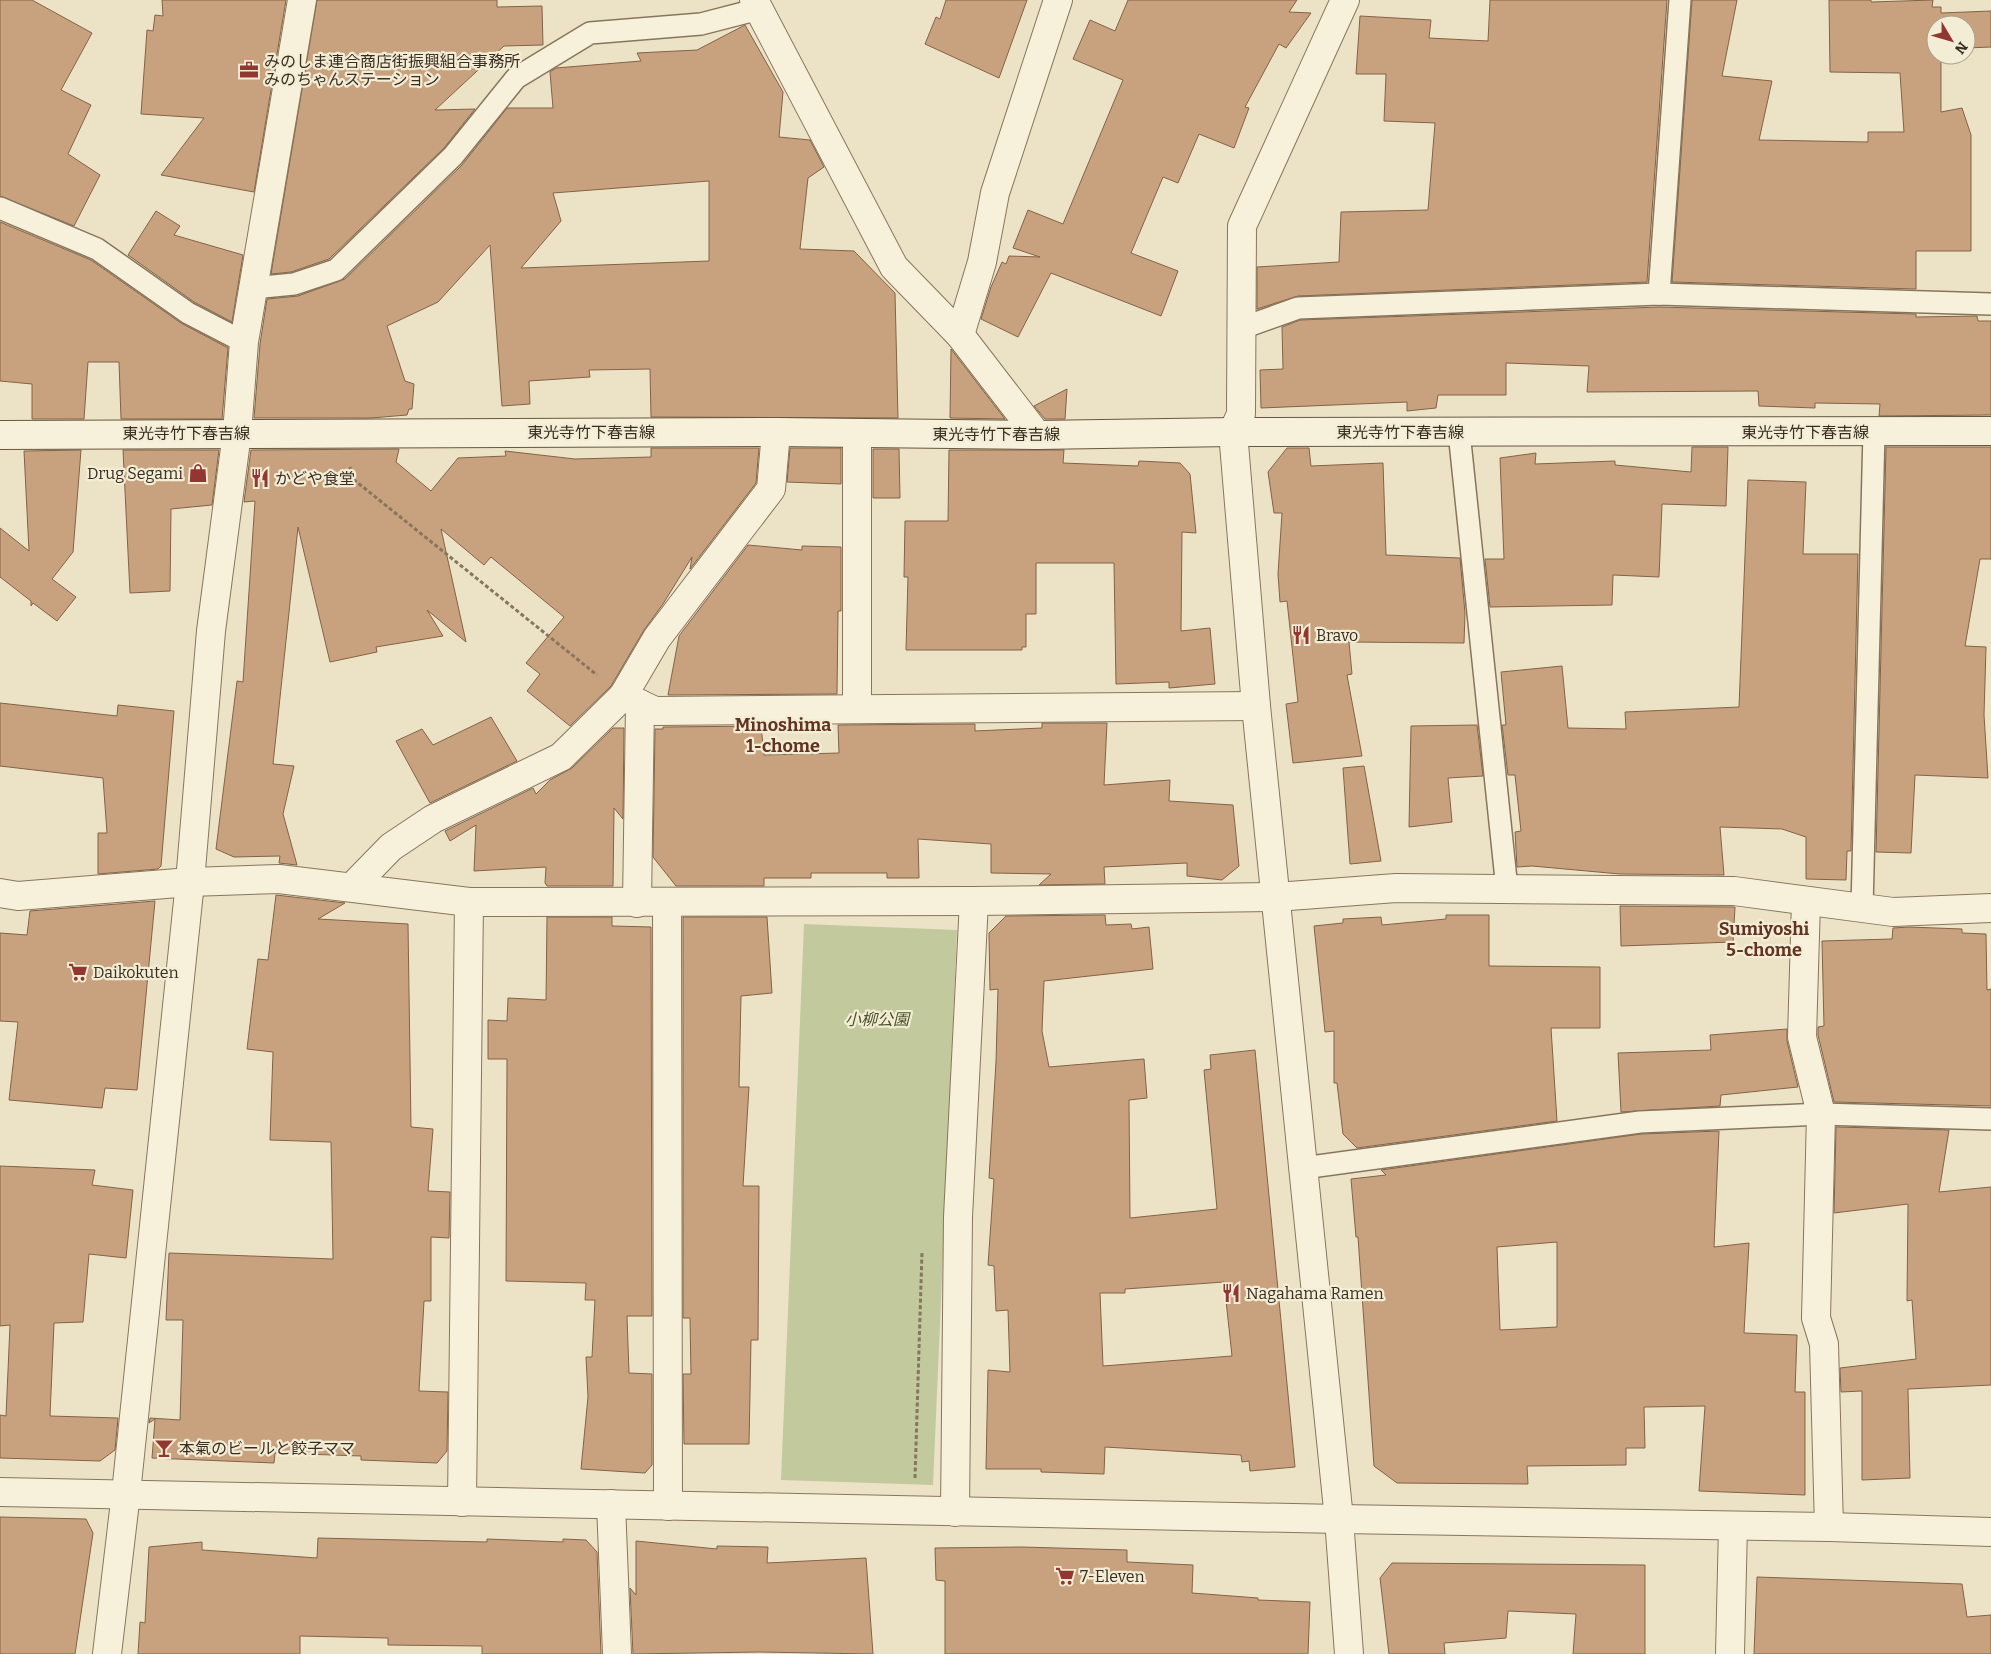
<svg xmlns="http://www.w3.org/2000/svg" width="1991" height="1654" font-family="Bitter,'Noto Sans JP',serif">
<style>
.green{fill:#c2c99c}
.building{fill:#c8a27f;stroke:#846245;fill-rule:evenodd}
.lines{fill:none;stroke-linecap:round;stroke-linejoin:round}
.service-casing{stroke:#87765d;stroke-width:24}
.minor-casing{stroke:#87765d;stroke-width:30}
.tertiary-casing{stroke:#87765d;stroke-width:30}
.secondary-casing{stroke:#685741;stroke-width:30}
.path{stroke:#87765d;stroke-width:3;stroke-dasharray:4 2.5;stroke-linecap:butt}
.service{stroke:#f7f0da;stroke-width:21}
.minor{stroke:#f7f0da;stroke-width:28}
.tertiary{stroke:#f7f0da;stroke-width:28}
.secondary{stroke:#f7f0da;stroke-width:28}
.labels{text-anchor:middle;stroke-width:4.5;stroke-linejoin:round;paint-order:stroke}
.poi-label{font-size:16px;fill:#382d20;stroke:#f4edd6;text-anchor:start}
.street-label{font-size:16px;fill:#382d20;stroke:#f4edd6}
.park-label{font-size:16px;font-style:italic;fill:#465328;stroke:#f4edd6}
.neighbourhood-label{font-size:18px;font-weight:bold;fill:#623322;stroke:#f4edd6}
</style>
<rect width="100%" height="100%" fill="#ece3c7"/>
<polygon class="green" points="804,924 957,930 933,1485 781,1480"/>
<g class="building">
<polygon points="0,0 32,0 92,33 61,90 91,105 68,154 100,175 74,226 0,196"/>
<polygon points="162,0 286,0 254,192 161,175 204,118 141,114 147,30 153,31 155,15 163,16"/>
<polygon points="317,0 497,0 497,7 542,6 543,45 504,46 435,110 475,109 444,148 329,259 291,272 271,274"/>
<polygon points="946,0 1027,0 999,78 925,44 936,17 940,19"/>
<polygon points="1128,0 1297,0 1289,12 1311,13 1286,48 1279,44 1245,107 1249,108 1234,148 1199,134 1178,183 1163,177 1131,253 1178,271 1161,316 1051,273 1018,337 981,319 991,287 1002,262 1006,264 1009,256 1040,257 1013,248 1028,210 1063,224 1123,80 1073,59 1090,20 1115,31"/>
<polygon points="1490,0 1667,0 1647,282 1298,296 1257,309 1257,267 1339,262 1341,212 1428,210 1435,123 1384,121 1386,74 1356,74 1360,16 1431,20 1429,38 1488,41"/>
<polygon points="1692,0 1737,0 1722,76 1772,81 1759,140 1868,142 1868,132 1904,132 1900,73 1830,72 1829,0 1871,0 1871,2 1933,0 1932,7 1941,7 1941,13 1991,11 1991,47 1966,48 1966,25 1936,25 1936,55 1941,55 1941,112 1962,108 1971,135 1971,251 1916,251 1916,289 1672,282"/>
<path d="M745 25 783 92 779 137 810 140 824 167 808 178 800 249 854 251 895 293 898 418 651 417 650 369 589 370 590 377 529 381 530 404 502 406 490 245 438 302 387 326 405 381 414 384 412 409H409L407 415 371 418H254L260 344 267 299 298 296 345 279 462 165 507 108H553L550 72 556 68 641 61 637 53 697 50ZM709 181V261L521 268 561 221 553 193Z"/>
<polygon points="156,211 180,226 174,235 243,255 232,322 194,302 128,255"/>
<polygon points="0,222 91,260 181,323 228,348 222,419 121,419 119,362 88,362 84,419 32,419 32,384 0,381"/>
<polygon points="1659,307 1916,314 1916,317 1977,316 1978,321 1991,321 1991,415 1879,416 1880,404 1815,403 1815,408 1759,406 1758,391 1587,392 1589,366 1506,363 1506,395 1438,395 1436,408 1407,411 1407,402 1261,408 1260,370 1283,369 1282,327 1300,320"/>
<polygon points="951,349 1005,419 950,418"/>
<polygon points="1067,389 1065,419 1045,419 1034,406"/>
<polygon points="1692,447 1728,447 1726,506 1662,504 1659,577 1613,575 1612,605 1490,607 1485,559 1504,559 1500,458 1536,453 1535,464 1615,461 1615,465 1691,472"/>
<polygon points="1886,447 1991,447 1991,559 1980,559 1965,646 1986,647 1984,715 1988,778 1915,775 1911,853 1876,852"/>
<polygon points="651,448 759,448 756,483 690,569 692,557 663,604 644,630 611,686 570,726 527,691 540,674 526,663 564,617 491,557 484,565 441,529 466,642 427,610 443,636 376,647 377,652 330,662 298,527 273,764 294,766 283,814 297,865 279,863 280,856 234,857 216,849 237,681 243,682 255,501 244,502 251,450 399,449 396,462 431,491 458,458 506,456 505,451 575,459 651,457"/>
<polygon points="790,448 841,448 841,484 787,482"/>
<polygon points="1287,448 1309,448 1311,466 1383,463 1386,555 1460,558 1465,613 1464,643 1349,642 1352,674 1347,675 1362,756 1293,763 1286,704 1298,702 1287,601 1280,602 1278,574 1282,513 1274,513 1268,472"/>
<polygon points="873,449 899,449 900,498 873,498"/>
<polygon points="81,450 73,552 52,579 76,597 57,621 33,603 31,606 31,601 0,577 0,528 29,551 24,451"/>
<polygon points="123,450 219,450 212,505 171,509 170,591 130,593"/>
<polygon points="949,450 1064,450 1063,463 1138,466 1139,461 1180,463 1190,474 1196,533 1182,532 1181,631 1210,628 1215,684 1169,688 1169,682 1116,684 1114,563 1036,563 1036,614 1026,614 1026,647 1022,647 1022,650 906,650 908,577 904,577 905,521 948,521"/>
<polygon points="1748,480 1806,482 1803,554 1858,554 1851,851 1847,851 1846,880 1806,879 1806,837 1782,829 1720,827 1724,875 1620,874 1532,866 1517,867 1515,832 1521,831 1515,775 1508,775 1502,725 1506,725 1501,672 1562,666 1568,728 1626,729 1625,712 1739,707"/>
<polygon points="748,545 802,550 802,546 841,547 841,611 838,611 837,694 668,695 679,636"/>
<polygon points="0,703 117,716 118,705 174,711 161,866 158,869 98,874 98,833 107,833 103,778 0,766"/>
<polygon points="491,717 517,761 430,803 396,741 422,729 433,745"/>
<polygon points="1042,723 1107,723 1104,785 1170,780 1169,801 1233,805 1239,866 1222,880 1187,876 1187,863 1104,867 1105,884 1039,885 1051,874 991,873 991,844 918,839 919,878 887,878 887,873 811,873 811,878 764,878 764,886 676,886 653,857 655,729 663,729 663,727 761,726 764,755 839,753 838,725 975,724 975,731 1042,728"/>
<polygon points="1477,725 1483,776 1448,778 1452,822 1409,827 1411,726"/>
<polygon points="613,728 624,728 623,819 614,808 613,886 547,886 545,883 546,867 474,871 476,825 450,841 445,831 533,788 536,794 550,780 572,768"/>
<polygon points="1364,766 1381,861 1350,864 1343,768"/>
<polygon points="276,895 345,903 318,919 408,924 411,1127 433,1129 428,1191 450,1192 449,1238 431,1237 431,1301 424,1301 419,1391 448,1392 447,1451 437,1463 361,1460 361,1456 275,1453 274,1463 152,1458 155,1419 149,1423 150,1418 180,1420 183,1320 166,1320 169,1253 333,1259 331,1142 270,1140 273,1052 247,1049 258,959 268,960"/>
<polygon points="155,901 137,1090 105,1088 102,1108 9,1100 18,1022 0,1021 0,933 27,935 30,911"/>
<polygon points="1620,906 1735,907 1733,942 1621,946"/>
<path d="M1105 915 1106 925 1131 924 1132 929 1149 927 1153 969 1044 981 1042 1031 1049 1067 1144 1059 1147 1098 1129 1100 1130 1218 1217 1209 1204 1070 1211 1069 1210 1055 1255 1050 1295 1467 1250 1471 1249 1461 1242 1462 1241 1455 1105 1447 1104 1474 1041 1472V1469H986L988 1370 1010 1372 1008 1310 996 1311 994 1266 988 1265 994 1179 989 1178 996 1062 998 989 990 990 989 933 1006 916ZM1224 1282 1232 1356 1103 1366 1100 1293H1125V1289Z"/>
<polygon points="1446,915 1489,915 1489,966 1600,967 1600,1028 1551,1028 1557,1121 1357,1148 1343,1134 1337,1083 1334,1083 1334,1031 1325,1032 1314,926 1343,923 1343,919 1381,917 1382,925 1446,919"/>
<polygon points="547,917 612,917 612,926 651,927 652,1316 627,1316 629,1373 652,1374 652,1465 645,1473 581,1469 588,1397 586,1357 592,1357 595,1300 585,1300 586,1283 506,1281 507,1059 488,1059 488,1020 507,1021 508,998 546,1000"/>
<polygon points="683,917 767,917 772,993 741,996 739,1087 749,1087 743,1186 759,1186 758,1340 751,1340 749,1444 684,1444 683,1374 691,1374 690,1318 683,1318"/>
<polygon points="1909,927 1962,929 1962,933 1986,934 1987,990 1991,989 1991,1106 1834,1102 1818,1035 1818,1027 1824,1026 1822,941 1892,939 1893,928"/>
<polygon points="1787,1029 1787,1041 1798,1087 1721,1095 1720,1106 1621,1112 1618,1053 1711,1050 1710,1035"/>
<polygon points="1836,1127 1949,1130 1939,1192 1991,1187 1991,1385 1908,1389 1910,1478 1862,1480 1862,1391 1841,1392 1840,1368 1916,1359 1912,1300 1907,1301 1908,1204 1834,1213"/>
<path d="M1719 1131 1714 1247 1749 1243 1744 1333 1797 1335 1795 1392H1805V1495L1699 1491 1705 1406 1644 1407 1645 1448H1626V1465L1527 1466 1528 1484 1397 1483 1374 1466 1358 1237H1356L1351 1179 1386 1175 1381 1170 1641 1134ZM1557 1242V1327L1500 1330 1497 1247Z"/>
<polygon points="0,1166 95,1170 92,1185 133,1190 126,1258 89,1254 83,1322 54,1323 50,1416 118,1418 115,1450 100,1461 0,1458 0,1415 6,1416 10,1325 0,1326"/>
<polygon points="0,1517 86,1519 93,1533 75,1654 0,1654"/>
<polygon points="318,1538 487,1542 487,1539 563,1542 563,1539 586,1540 597,1552 601,1654 482,1654 482,1646 388,1645 388,1638 300,1636 300,1654 138,1654 140,1622 145,1623 149,1547 202,1542 202,1550 317,1558"/>
<polygon points="636,1541 717,1549 717,1546 768,1547 767,1563 866,1558 873,1654 759,1652 633,1654 630,1588 636,1595"/>
<polygon points="1022,1547 1127,1550 1127,1562 1193,1565 1192,1593 1258,1598 1258,1600 1310,1602 1308,1654 945,1654 945,1581 936,1580 935,1548"/>
<polygon points="1392,1563 1645,1565 1645,1654 1573,1654 1576,1614 1508,1611 1506,1638 1444,1643 1445,1654 1389,1654 1380,1578"/>
<polygon points="1757,1577 1962,1584 1967,1617 1991,1615 1991,1654 1754,1654"/>
</g>
<g class="lines">
<g class="service-casing">
<g id="service">
<polyline points="0,208 97,249 188,313 244,342"/>
<polyline points="253,288 294,284 336,270 453,156 516,78 590,33 701,24 759,9"/>
<polyline points="1659,294 1680,0"/>
<polyline points="1242,328 1298,308 1659,294 1991,304"/>
<polyline points="1459,432 1507,889"/>
<polyline points="1862,908 1874,432"/>
<polyline points="1303,1168 1640,1122 1821,1114 1991,1119"/>
</g>
</g>
<g class="minor-casing">
<g id="minor">
<polyline points="754,0 894,267 960,335 1037,435"/>
<polyline points="960,335 982,262 995,193 1058,0"/>
<polyline points="1233,432 1241,414 1242,226 1345,0"/>
<polyline points="857,433 857,709"/>
<polyline points="623,696 655,711 1256,706"/>
<polyline points="352,887 391,847 433,819 561,757 623,696 657,638 771,489 776,432"/>
<polyline points="0,893 18,896 190,882 279,879 469,902 974,901 1276,897 1396,888 1734,891 1893,912 1991,908"/>
<polyline points="667,902 668,1506"/>
<polyline points="1806,902 1802,1037 1821,1114 1816,1318 1824,1344 1829,1527"/>
<polyline points="637,903 640,704"/>
<polyline points="462,1502 469,902"/>
<polyline points="611,1504 617,1654"/>
<polyline points="955,1512 958,1217 974,901"/>
<polyline points="107,1654 126,1493 190,882 211,631 237,433 244,342 302,0"/>
<polyline points="1730,1654 1733,1526"/>
</g>
</g>
<g class="tertiary-casing">
<g id="tertiary">
<polyline points="1233,432 1256,706 1339,1519 1349,1654"/>
<polyline points="0,1492 1339,1519 1829,1527 1991,1532"/>
</g>
</g>
<g class="secondary-casing">
<polyline id="secondary" points="0,435 776,432 1037,435 1233,432 1991,431"/>
</g>
<g class="path">
<polyline points="350,467 353,479 597,675"/>
<polyline points="915,1478 922,1252"/>
</g>
<use href="#service" class="service"/>
<use href="#minor" class="minor"/>
<use href="#tertiary" class="tertiary"/>
<use href="#secondary" class="secondary"/>
</g>
<defs>
<g id="office-bare" transform="scale(1.5)"><path d="M-6-3h4V-5.5h4V-3h4V5H-6ZM-1-4.5V-3h2v-1.5ZM-6 0V1H6V0Z" fill="#923631" stroke="#f4edd6" stroke-width="2.5" paint-order="stroke"/></g>
<g id="shop-bare" transform="scale(1.5)"><path d="M-5-2.5h2.3a2.7 3.5 0 0 1 5.4 0H5L5.5 6h-11ZM-1.5-2.5h3a1.5 2.3 0 0 0-3 0Z" fill="#923631" stroke="#f4edd6" stroke-width="2.5" paint-order="stroke"/></g>
<g id="restaurant-bare" transform="scale(1.5)"><path d="M-5-6h1v4h1v-4h1v4h1v-4h1v5L-1.5 .5V6h-2V.5L-5-1ZM5-6V6H3V1.5H1.5Q1.5-4 5-6Z" fill="#923631" stroke="#f4edd6" stroke-width="2.5" paint-order="stroke"/></g>
<g id="supermarket-bare" transform="scale(1.5)"><path d="M-6-5.5h2.5l.6 2H6L4.5 2H-2.5L-4.4-4H-6ZM-1.5 3.2a1.3 1.3 0 1 0 .1 0ZM3 3.2a1.3 1.3 0 1 0 .1 0Z" fill="#923631" stroke="#f4edd6" stroke-width="2.5" paint-order="stroke"/></g>
<g id="bar-bare" transform="scale(1.5)"><path d="M-6-5H6L.8 .8V4.5H3.5V6h-7V4.5H-.8V.8Z" fill="#923631" stroke="#f4edd6" stroke-width="2.5" paint-order="stroke"/></g>
</defs>
<g fill-rule="evenodd">
<use href="#office-bare" x="249" y="70"/>
<use href="#shop-bare" x="198" y="473"/>
<use href="#restaurant-bare" x="260" y="478"/>
<use href="#restaurant-bare" x="1301" y="635"/>
<use href="#supermarket-bare" x="78" y="972"/>
<use href="#restaurant-bare" x="1231" y="1293"/>
<use href="#bar-bare" x="164" y="1448"/>
<use href="#supermarket-bare" x="1065" y="1576"/>
</g>
<g class="labels">
<g class="poi-label">
<text x="264" y="67">みのしま連合商店街振興組合事務所<tspan x="264" dy="18">みのちゃんステーション</tspan></text>
<text x="183" y="479" text-anchor="end">Drug Segami</text>
<text x="275" y="484">かどや食堂</text>
<text x="1316" y="641">Bravo</text>
<text x="93" y="978">Daikokuten</text>
<text x="1246" y="1299">Nagahama Ramen</text>
<text x="179" y="1454">本氣のビールと餃子ママ</text>
<text x="1080" y="1582">7-Eleven</text>
</g>
<g class="street-label">
<text x="591" y="438">東光寺竹下春吉線</text>
<text x="1400" y="438">東光寺竹下春吉線</text>
<text x="1805" y="438">東光寺竹下春吉線</text>
<text x="186" y="439">東光寺竹下春吉線</text>
<text x="996" y="440">東光寺竹下春吉線</text>
</g>
<g class="park-label">
<text x="877" y="1025">小柳公園</text>
</g>
<g class="neighbourhood-label">
<text x="783" y="731">Minoshima<tspan x="783" dy="21">1-chome</tspan></text>
<text x="1764" y="935">Sumiyoshi<tspan x="1764" dy="21">5-chome</tspan></text>
</g>
</g>
<g transform="translate(1951 40) rotate(128)"><circle r="24" fill="#f4edd6" stroke="#a9a08d"/>
<path d="M0-4L9 19L0 12L-9 19Z" fill="#923631"/>
<text y="-8" font-size="14" font-weight="bold" text-anchor="middle" fill="#382d20">N</text>
</g>
</svg>
